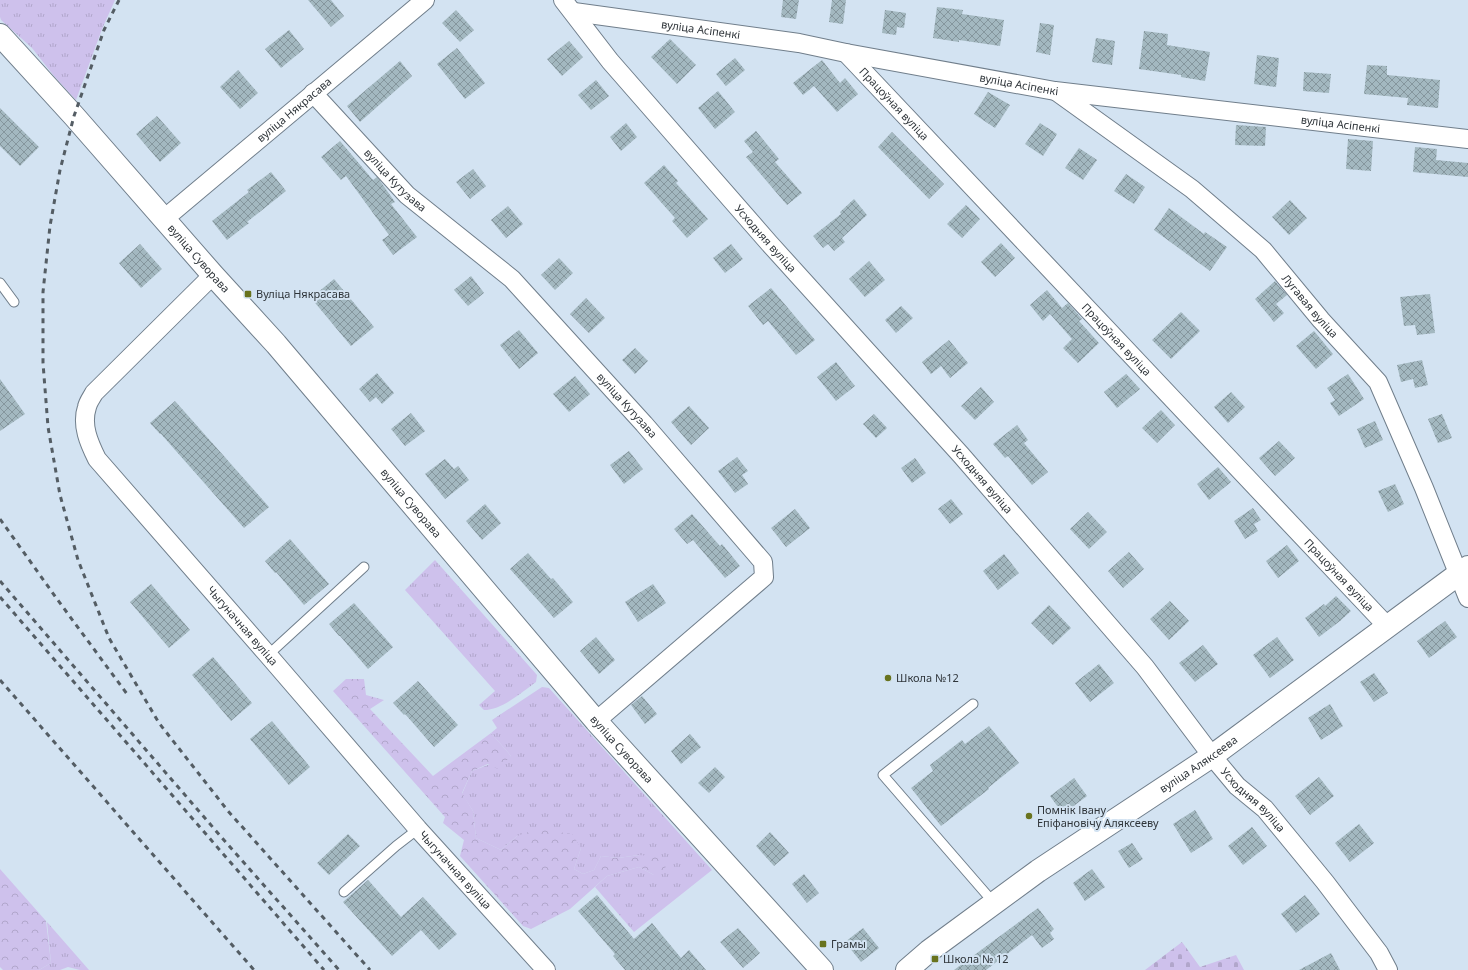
<svg xmlns="http://www.w3.org/2000/svg" width="1468" height="970" font-family="'Noto Sans',sans-serif">
<style>
.grass{fill:url(#grass-tufts)}
.forest{fill:url(#forest-crowns)}
.cemetery{fill:url(#cemetery-stones)}
.building{fill:url(#building-cross-hatch)}
.lines{fill:none;stroke-linecap:round;stroke-linejoin:round}
.service-casing{stroke:#707e8b;stroke-width:11}
.minor-casing{stroke:#707e8b;stroke-width:20}
.tertiary-casing{stroke:#707e8b;stroke-width:24}
.service{stroke:#fff;stroke-width:9}
.minor{stroke:#fff;stroke-width:18}
.tertiary{stroke:#fff;stroke-width:22}
.rail{stroke:#545d64;stroke-width:3;stroke-dasharray:5 5;stroke-linecap:butt}
.poi-dot{fill:#68731e;stroke:#d3e3f2;stroke-width:1.5}
.labels{text-anchor:middle;stroke-width:4;stroke-linejoin:round;paint-order:stroke}
.street-label{font-size:11px;fill:#2f353a;stroke:#d3e3f2}
.poi-label{font-size:11px;fill:#2f353a;stroke:#d3e3f2;text-anchor:start}
</style>
<defs>
<pattern id="grass-tufts" width="24" height="20" patternUnits="userSpaceOnUse"><rect width="24" height="20" fill="#cec1ec"/><path d="M3 7l-1-3M5 7V3M7 7l1-3M15 17l-1-3M17 17v-4M19 17l1-3" fill="none" stroke="#b1a6cb"/></pattern>
<pattern id="forest-crowns" width="20" height="18" patternUnits="userSpaceOnUse"><rect width="20" height="18" fill="#cec1ec"/><path d="M2 6a3 3 0 1 1 6 0M12 15a3 3 0 1 1 6 0" fill="none" stroke="#b1a6cb"/></pattern>
<pattern id="cemetery-stones" width="16" height="16" patternUnits="userSpaceOnUse"><rect width="16" height="16" fill="#cec1ec"/><path d="M2 7V4a2 2 0 0 1 4 0v3zM10 15v-3a2 2 0 0 1 4 0v3z" fill="#b1a6cb"/></pattern>
<pattern id="building-cross-hatch" width="8" height="8" patternUnits="userSpaceOnUse"><rect width="8" height="8" fill="#a3b8c0"/><path d="M0 0l8 8M0 8l8-8" fill="none" stroke="#85969d"/></pattern>
</defs>
<rect width="100%" height="100%" fill="#d3e3f2"/>
<g class="grass">
<polygon points="0,0 115,0 102,29 76,100 54,76 32,48 1,20 0,17"/>
<path d="M435 560 537 675 536 682C522 692 502 710 484 710L479 705 495 691 405 590Z"/>
<polygon points="542,687 549,688 712,870 634,932 595,887 607,876 639,867 654,875 639,855 618,858 601,856 594,870 583,874 574,869 581,848 517,836 501,850 476,838 473,811 462,794 472,771 511,756 491,733 497,728 492,720"/>
<polygon points="47,922 89,970 80,970 68,967 60,970 39,970 51,963"/>
</g>
<g class="forest">
<polygon points="346,679 364,679 366,695 384,700 370,709 433,776 491,733 511,756 498,769 488,764 472,771 462,793 473,811 476,838 501,850 517,836 537,829 572,834 581,848 574,869 583,874 594,870 601,856 618,858 639,855 662,857 666,866 663,873 654,875 639,867 607,876 570,909 531,929 523,926 460,856 464,840 443,823 445,817 333,691"/>
<polygon points="0,869 46,921 51,963 39,970 3,970 0,967"/>
</g>
<polygon class="cemetery" points="1182,942 1200,967 1236,955 1244,970 1145,970"/>
<g class="building">
<polygon points="308,0 331,0 344,16 331,27"/>
<polygon points="783,0 799,0 796,19 781,17"/>
<polygon points="832,0 846,0 843,24 829,22"/>
<polygon points="937,7 963,10 962,14 1004,20 1000,46 959,40 959,42 933,38"/>
<polygon points="456,10 474,30 460,42 442,23"/>
<polygon points="885,10 906,13 904,28 897,27 896,35 882,33"/>
<polygon points="1040,23 1054,25 1050,55 1036,52"/>
<polygon points="289,30 304,49 281,68 265,49"/>
<polygon points="1144,31 1168,34 1167,45 1210,52 1205,81 1181,77 1181,75 1139,69"/>
<polygon points="1096,38 1115,41 1112,65 1092,62"/>
<polygon points="670,39 696,65 677,84 651,57"/>
<polygon points="569,41 583,57 562,76 547,59"/>
<polygon points="457,48 485,83 465,99 437,64"/>
<polygon points="1257,55 1279,58 1276,87 1254,84"/>
<polygon points="735,58 745,70 726,86 716,74"/>
<polygon points="822,60 840,83 845,78 858,94 837,112 814,86 803,95 793,83"/>
<polygon points="400,61 412,76 360,122 347,106"/>
<polygon points="1367,65 1387,66 1387,75 1440,80 1438,108 1407,105 1408,98 1364,94"/>
<polygon points="238,70 258,93 240,109 220,87"/>
<polygon points="1304,72 1331,74 1329,93 1303,91"/>
<polygon points="596,80 609,96 591,110 578,95"/>
<polygon points="718,91 735,112 715,129 698,108"/>
<polygon points="988,92 1010,105 995,128 974,114"/>
<polygon points="0,108 39,147 20,166 0,146"/>
<polygon points="157,116 181,143 160,162 136,134"/>
<polygon points="626,123 637,137 621,151 610,137"/>
<polygon points="1040,123 1057,134 1043,156 1025,144"/>
<polygon points="1236,125 1266,127 1265,146 1235,145"/>
<polygon points="756,131 779,159 775,162 802,193 787,205 746,157 753,152 744,141"/>
<polygon points="892,132 944,184 929,199 878,147"/>
<polygon points="1348,139 1373,141 1371,171 1346,169"/>
<polygon points="340,141 373,180 377,177 378,178 395,202 391,204 417,237 393,255 382,240 389,235 346,176 341,180 321,157"/>
<polygon points="1415,147 1437,149 1436,160 1468,163 1468,177 1413,172"/>
<polygon points="1079,148 1097,160 1083,180 1065,168"/>
<polygon points="664,165 678,181 676,183 708,219 687,238 672,221 675,218 644,183"/>
<polygon points="473,169 486,186 470,199 456,182"/>
<polygon points="271,172 286,191 247,222 249,223 227,240 212,221 249,192 247,190"/>
<polygon points="1126,174 1145,187 1134,204 1114,191"/>
<polygon points="854,199 867,215 842,238 845,242 834,251 828,244 823,248 813,236 841,214 840,212"/>
<polygon points="1290,200 1307,218 1289,235 1272,217"/>
<polygon points="966,205 980,219 962,238 947,224"/>
<polygon points="508,206 523,224 506,238 491,220"/>
<polygon points="1169,208 1204,234 1205,232 1227,247 1210,271 1154,230"/>
<polygon points="1001,243 1015,258 995,277 981,262"/>
<polygon points="140,244 162,269 141,288 119,263"/>
<polygon points="731,244 743,259 725,273 713,258"/>
<polygon points="559,258 573,273 555,290 541,275"/>
<polygon points="869,261 885,280 865,297 849,279"/>
<polygon points="471,276 484,293 468,306 454,290"/>
<polygon points="334,279 374,327 351,346 311,298"/>
<polygon points="1275,281 1287,295 1276,304 1284,313 1274,322 1255,299"/>
<polygon points="771,288 815,340 796,355 768,321 763,325 748,306"/>
<polygon points="1047,290 1062,308 1068,303 1082,319 1079,321 1099,343 1078,363 1063,348 1072,339 1050,314 1043,321 1030,305"/>
<polygon points="1430,294 1435,333 1417,335 1415,325 1404,326 1400,297"/>
<polygon points="586,298 605,318 589,333 570,314"/>
<polygon points="901,306 913,318 896,333 885,320"/>
<polygon points="1181,312 1200,331 1171,359 1152,340"/>
<polygon points="519,330 538,353 519,369 500,345"/>
<polygon points="1314,331 1333,354 1316,369 1296,346"/>
<polygon points="949,340 968,363 950,378 941,366 931,374 922,362"/>
<polygon points="635,348 648,361 635,374 622,360"/>
<polygon points="1422,360 1428,385 1415,388 1413,379 1401,382 1397,365"/>
<polygon points="836,362 855,386 836,401 817,377"/>
<polygon points="377,373 394,393 382,404 376,397 370,402 359,389"/>
<polygon points="1126,374 1140,389 1117,408 1104,392"/>
<polygon points="1348,374 1364,399 1339,416 1330,403 1335,400 1327,388"/>
<polygon points="575,376 590,394 569,412 553,394"/>
<polygon points="0,379 25,414 0,431"/>
<polygon points="981,387 994,402 975,420 961,406"/>
<polygon points="1231,392 1245,407 1228,423 1214,407"/>
<polygon points="175,401 269,507 244,528 161,434 160,434 150,423"/>
<polygon points="689,406 709,428 691,445 671,422"/>
<polygon points="1161,410 1175,425 1157,443 1142,428"/>
<polygon points="411,413 425,431 405,446 391,429"/>
<polygon points="874,414 887,428 876,438 863,424"/>
<polygon points="1442,414 1452,438 1438,443 1428,419"/>
<polygon points="1375,421 1383,440 1365,448 1357,429"/>
<polygon points="1017,425 1028,440 1024,443 1048,472 1032,485 1008,456 1005,458 993,444"/>
<polygon points="1279,441 1295,458 1275,476 1259,458"/>
<polygon points="629,451 643,469 624,484 610,465"/>
<polygon points="737,457 748,471 742,475 748,484 735,493 718,471"/>
<polygon points="915,458 926,473 912,483 901,468"/>
<polygon points="445,459 454,469 458,466 469,480 445,499 425,474"/>
<polygon points="1218,467 1231,482 1209,500 1197,484"/>
<polygon points="1395,484 1404,504 1388,512 1378,491"/>
<polygon points="951,499 963,514 950,524 938,509"/>
<polygon points="485,504 501,523 482,540 466,521"/>
<polygon points="1253,508 1261,520 1254,524 1258,531 1245,539 1234,521"/>
<polygon points="795,509 810,528 786,547 771,528"/>
<polygon points="1088,512 1107,532 1089,549 1070,529"/>
<polygon points="692,514 720,546 722,544 740,566 725,578 693,540 687,544 674,529"/>
<polygon points="290,539 329,584 304,605 276,572 275,573 265,561"/>
<polygon points="1287,545 1299,561 1278,578 1266,561"/>
<polygon points="1129,552 1144,569 1123,588 1108,571"/>
<polygon points="528,553 551,579 553,578 573,602 554,618 510,569"/>
<polygon points="1004,554 1019,573 998,590 983,571"/>
<polygon points="151,584 190,630 169,648 130,602"/>
<polygon points="653,584 666,603 638,622 625,602"/>
<polygon points="1336,596 1351,611 1340,621 1319,637 1305,618 1324,604 1325,606"/>
<polygon points="1170,601 1189,621 1169,640 1150,619"/>
<polygon points="354,603 393,647 368,669 340,636 339,636 329,624"/>
<polygon points="1049,605 1071,628 1053,645 1031,623"/>
<polygon points="1445,621 1457,637 1429,658 1417,641"/>
<polygon points="596,637 615,660 599,674 580,651"/>
<polygon points="1277,637 1294,660 1270,678 1253,655"/>
<polygon points="1203,645 1218,664 1195,682 1179,663"/>
<polygon points="213,657 252,703 231,721 192,675"/>
<polygon points="1099,664 1114,683 1090,702 1075,683"/>
<polygon points="1374,673 1388,693 1374,702 1360,682"/>
<polygon points="418,681 458,725 434,747 405,714 404,715 393,703"/>
<polygon points="642,696 657,714 645,724 631,705"/>
<polygon points="1330,704 1343,726 1321,740 1308,718"/>
<polygon points="272,721 310,767 289,785 250,739"/>
<polygon points="989,726 1019,763 988,788 989,789 941,826 911,788 933,771 930,765 962,740 965,744"/>
<polygon points="690,734 701,747 681,764 671,751"/>
<polygon points="715,767 725,777 709,793 698,783"/>
<polygon points="1319,777 1334,796 1310,815 1295,796"/>
<polygon points="1074,778 1087,796 1063,814 1050,796"/>
<polygon points="1195,810 1213,839 1191,853 1173,824"/>
<polygon points="1359,824 1374,843 1350,862 1335,843"/>
<polygon points="1252,827 1267,846 1243,865 1228,846"/>
<polygon points="770,832 789,853 774,866 756,846"/>
<polygon points="348,834 360,846 329,875 317,863"/>
<polygon points="1132,843 1143,859 1129,868 1118,851"/>
<polygon points="1092,869 1105,887 1085,901 1073,883"/>
<polygon points="804,874 819,893 807,903 792,884"/>
<polygon points="368,880 401,917 423,897 457,934 439,950 421,930 392,956 343,902"/>
<polygon points="597,895 634,939 652,923 681,958 689,950 706,970 625,970 613,956 615,954 578,911"/>
<polygon points="1305,895 1320,914 1296,933 1281,914"/>
<polygon points="1038,908 1054,929 1050,933 1054,939 1042,948 1032,935 986,970 954,970"/>
<polygon points="738,928 760,953 743,968 720,942"/>
<polygon points="863,928 879,948 861,962 845,942"/>
<polygon points="1331,953 1340,970 1299,970"/>
</g>
<g class="lines">
<g class="service-casing">
<g id="service">
<polyline points="0,283 14,302"/>
<polyline points="268,655 364,567"/>
<polyline points="973,704 883,775 994,903"/>
<polyline points="344,892 396,846 418,829"/>
</g>
</g>
<g class="minor-casing">
<g id="minor">
<path id="s1" d="M563 0 610 61 769 243 961 455 1145 667 1212 756 1237 786 1265 809 1325 882 1379 953 1388 970"/>
<path id="s2" d="M574 12 799 43 846 53 1055 91 1468 139"/>
<path id="s3" d="M846 53 1387 626"/>
<path id="s4" d="M1057 92 1192 189 1263 250 1321 320 1378 382 1424 488 1468 598"/>
<path id="s5" d="M313 93 407 195 512 279 644 424 763 562 764 577 596 721"/>
<path id="s6" d="M164 219 425 0"/>
<path id="s7" d="M213 275 94 393C92 397 88 402 87 407 81 425 89 443 97 459L268 655 418 829 546 970"/>
</g>
</g>
<g class="tertiary-casing">
<g id="tertiary">
<path id="s8" d="M0 35 74 116 213 275 276 344 596 721 822 970"/>
<path id="s9" d="M907 970 929 951 1038 871 1212 756 1468 567"/>
</g>
</g>
<use href="#service" class="service"/>
<use href="#minor" class="minor"/>
<use href="#tertiary" class="tertiary"/>
<g class="rail">
<polyline points="119,0 104,30 74,116 60,170 50,226 43,292 43,363 48,427 60,495 78,560 109,638 159,723 228,811 370,970"/>
<polyline points="0,519 57,599 127,694"/>
<polyline points="0,581 223,839 339,970"/>
<polyline points="0,597 324,970"/>
<polyline points="0,680 254,970"/>
</g>
</g>
<g class="poi-dot">
<rect x="244" y="290" width="8" height="8" rx="2"/>
<circle cx="888" cy="678" r="4"/>
<circle cx="1029" cy="816" r="4"/>
<rect x="819" y="940" width="8" height="8" rx="2"/>
<rect x="931" y="955" width="8" height="8" rx="2"/>
</g>
<g class="labels">
<g class="street-label">
<text dy="4" stroke="none"><textPath href="#s2" startOffset="128">вуліца Асіпенкі</textPath></text>
<text dy="4" stroke="none"><textPath href="#s2" startOffset="451">вуліца Асіпенкі</textPath></text>
<text dy="4" stroke="none"><textPath href="#s3" startOffset="70">Працоўная вуліца</textPath></text>
<text dy="4" stroke="none"><textPath href="#s6" startOffset="170">вуліца Някрасава</textPath></text>
<text dy="4" stroke="none"><textPath href="#s2" startOffset="775">вуліца Асіпенкі</textPath></text>
<text dy="4" stroke="none"><textPath href="#s5" startOffset="120">вуліца Кутузава</textPath></text>
<text dy="4" stroke="none"><textPath href="#s1" startOffset="313">Усходняя вуліца</textPath></text>
<text dy="4" stroke="none"><textPath href="#s8" startOffset="299">вуліца Суворава</textPath></text>
<text dy="4" stroke="none"><textPath href="#s4" startOffset="333">Лугавая вуліца</textPath></text>
<text dy="4" stroke="none"><textPath href="#s3" startOffset="394">Працоўная вуліца</textPath></text>
<text dy="4" stroke="none"><textPath href="#s5" startOffset="444">вуліца Кутузава</textPath></text>
<text dy="4" stroke="none"><textPath href="#s1" startOffset="637">Усходняя вуліца</textPath></text>
<text dy="4" stroke="none"><textPath href="#s8" startOffset="623">вуліца Суворава</textPath></text>
<text dy="4" stroke="none"><textPath href="#s3" startOffset="718">Працоўная вуліца</textPath></text>
<text dy="4" stroke="none"><textPath href="#s7" startOffset="459">Чыгуначная вуліца</textPath></text>
<text dy="4" stroke="none"><textPath href="#s8" startOffset="947">вуліца Суворава</textPath></text>
<text dy="4" stroke="none"><textPath href="#s9" startOffset="357">вуліца Аляксеева</textPath></text>
<text dy="4" stroke="none"><textPath href="#s1" startOffset="1057">Усходняя вуліца</textPath></text>
<text dy="4" stroke="none"><textPath href="#s7" startOffset="783">Чыгуначная вуліца</textPath></text>
</g>
<g class="poi-label">
<text x="256" y="298">Вуліца Някрасава</text>
<text x="896" y="682">Школа №12</text>
<text x="1037" y="814">Помнік Івану<tspan x="1037" dy="13">Епіфановічу Аляксееву</tspan></text>
<text x="831" y="948">Грамы</text>
<text x="943" y="963">Школа № 12</text>
</g>
</g>
</svg>
